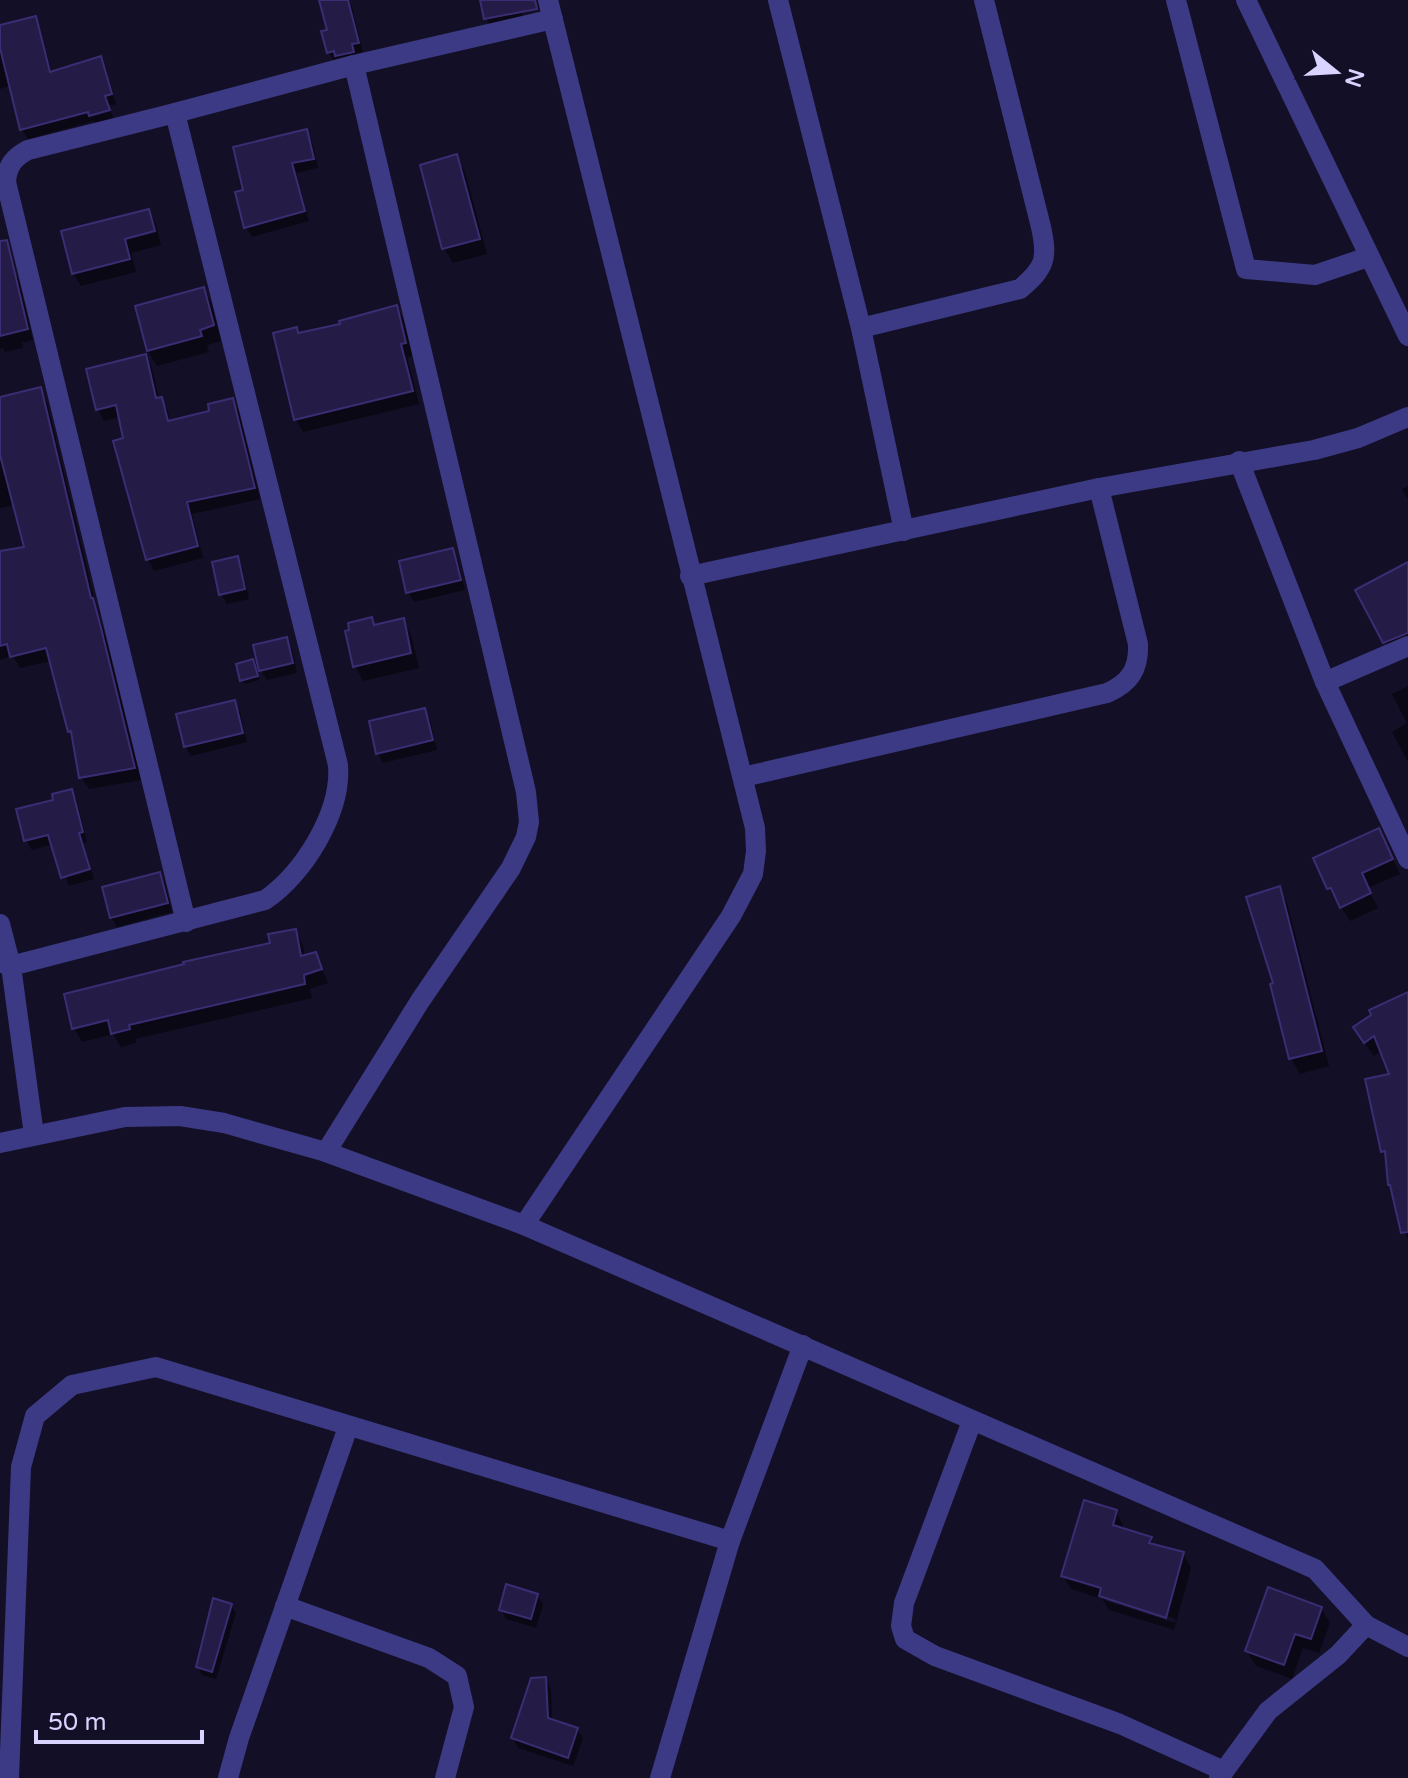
<svg xmlns="http://www.w3.org/2000/svg" width="1408" height="1778" font-family="'Varela Round',sans-serif">
<style>
.shadow{fill:#0007;fill-rule:evenodd}
.building{fill:#241b47;stroke:#3b2d73;stroke-width:2}
.lines{fill:none;stroke-linecap:round;stroke-linejoin:round}
.minor{stroke:#3d3a85;stroke-width:20}
</style>
<rect width="100%" height="100%" fill="#130f26"/>
<g class="shadow">
<polygon points="336,0 348,0 352,7 363,52 356,54 358,61 334,62 329,52 329,32"/>
<polygon points="486,0 519,0 523,21 491,27 486,18"/>
<polygon points="35,18 40,28 52,73 100,59 106,68 116,104 109,106 114,120 97,125 94,121 28,139 22,130 10,86 0,89 0,27"/>
<polygon points="306,132 312,141 318,168 296,173 309,221 252,237 246,227 246,192"/>
<polygon points="456,157 465,172 487,254 453,263 444,248"/>
<polygon points="148,211 156,225 161,245 131,253 136,272 81,286 73,273"/>
<polygon points="0,261 13,270 19,281 33,340 22,343 23,348 5,352 3,348 0,349"/>
<polygon points="203,289 212,304 221,341 207,345 209,352 157,366 148,351"/>
<polygon points="396,307 404,320 412,356 407,357 419,404 303,432 296,419 296,330 299,335 342,325"/>
<polygon points="145,357 152,368 159,399 168,411 170,423 212,413 232,401 239,412 260,499 192,514 203,558 154,571 148,559 121,417 104,421 98,409"/>
<polygon points="40,389 47,402 96,606 107,642 141,780 89,789 81,777 75,741 70,731 51,661 20,668 13,656 0,660 0,554 26,548 14,505 0,508 0,399"/>
<polygon points="1408,486 1408,500 1402,489"/>
<polygon points="452,550 458,560 465,590 414,602 408,592"/>
<polygon points="237,558 242,568 249,599 227,604 221,594"/>
<polygon points="1408,566 1408,646 1391,653 1357,591"/>
<polygon points="371,619 376,627 403,620 411,635 419,668 363,681 355,666"/>
<polygon points="286,639 292,649 297,673 267,680 261,670"/>
<polygon points="254,665 259,680 245,684 242,680"/>
<polygon points="1408,686 1408,762 1392,732 1407,723 1392,694"/>
<polygon points="234,702 240,712 247,742 191,756 185,746"/>
<polygon points="424,710 430,720 437,750 383,763 378,754 371,723"/>
<polygon points="71,791 77,801 87,842 83,843 94,879 69,886 53,844 32,850 26,840 55,801"/>
<polygon points="1386,845 1400,874 1368,888 1378,908 1350,921 1330,890 1340,885"/>
<polygon points="160,874 165,884 172,912 117,927 111,917"/>
<polygon points="1279,888 1287,903 1329,1066 1300,1074 1291,1058 1273,985"/>
<polygon points="295,931 303,945 305,957 315,954 328,983 310,989 312,998 135,1039 136,1043 121,1047 113,1034 82,1042 74,1028 272,944"/>
<polygon points="1408,995 1408,1239 1403,1230 1390,1185 1388,1160 1383,1151 1392,1075 1382,1050 1374,1056 1364,1042"/>
<path d="M1116 1512 1123 1525 1122 1530 1150 1538 1155 1547 1183 1554 1191 1568 1174 1630 1109 1610 1102 1599 1071 1589 1063 1576ZM1106 1597 1176 1619 1175 1623 1106 1601Z"/>
<polygon points="537,1595 543,1605 536,1628 506,1619 501,1609"/>
<polygon points="231,1605 236,1613 216,1679 202,1675 198,1667"/>
<polygon points="1321,1608 1330,1623 1319,1653 1303,1648 1292,1679 1256,1666 1247,1651"/>
<polygon points="545,1679 551,1689 552,1721 577,1729 583,1739 573,1766 518,1748 513,1738"/>
</g>
<g class="building">
<polygon points="319,0 348,0 359,43 352,44 354,52 335,56 334,51 327,53 321,31 327,30"/>
<polygon points="480,0 535,0 537,9 484,19"/>
<polygon points="36,16 50,72 101,56 112,94 105,96 110,110 89,116 88,112 20,130 0,48 0,25"/>
<polygon points="307,129 314,159 292,163 305,211 244,228 235,192 243,190 233,147"/>
<polygon points="457,154 480,239 442,249 420,165"/>
<polygon points="149,209 155,231 125,239 130,259 72,274 61,231"/>
<polygon points="7,240 28,329 0,336 0,241"/>
<polygon points="204,287 214,325 200,330 202,336 147,351 135,306"/>
<polygon points="397,305 406,343 401,344 413,391 294,420 273,333 297,327 298,333 340,324 339,321"/>
<polygon points="146,354 156,398 162,397 168,421 209,411 208,404 233,398 255,488 187,502 198,546 146,560 113,441 123,438 116,405 96,410 86,369"/>
<polygon points="41,387 91,598 93,598 101,628 135,768 79,778 71,731 68,732 46,648 10,657 7,644 0,646 0,551 24,547 0,455 0,397"/>
<polygon points="453,548 461,580 406,593 399,561"/>
<polygon points="238,556 245,589 219,595 212,562"/>
<polygon points="1408,562 1408,633 1383,643 1355,590"/>
<polygon points="372,617 374,625 404,618 411,653 353,667 345,631 349,630 348,623"/>
<polygon points="287,637 293,663 259,671 253,645"/>
<polygon points="253,659 258,676 240,681 236,664"/>
<polygon points="235,700 243,733 184,747 176,714"/>
<polygon points="425,708 433,740 376,754 369,721"/>
<polygon points="72,789 83,832 79,833 90,869 61,878 48,835 24,841 16,809 53,800 52,794"/>
<polygon points="1379,828 1393,859 1362,873 1371,893 1340,908 1331,888 1327,889 1313,858"/>
<polygon points="160,872 168,903 110,918 102,887"/>
<polygon points="1280,886 1322,1051 1289,1059 1270,984 1273,983 1246,897"/>
<polygon points="296,929 301,956 316,952 322,969 304,975 305,984 129,1025 130,1029 111,1034 108,1020 72,1029 64,994 184,964 183,962 270,943 268,934"/>
<polygon points="1408,992 1408,1232 1401,1233 1390,1185 1388,1185 1385,1151 1381,1152 1365,1079 1389,1074 1374,1036 1364,1043 1353,1027 1371,1015 1369,1010"/>
<polygon points="1084,1500 1117,1510 1113,1525 1152,1537 1149,1543 1184,1552 1166,1618 1099,1596 1101,1588 1061,1576"/>
<polygon points="506,1584 538,1594 531,1619 499,1610"/>
<polygon points="1268,1587 1322,1607 1311,1639 1295,1634 1284,1665 1245,1651"/>
<polygon points="213,1598 232,1604 212,1672 196,1667"/>
<polygon points="546,1677 548,1718 578,1728 568,1758 511,1738 531,1678"/>
</g>
<g class="lines">
<g class="minor">
<polyline points="778,0 861,328 904,531"/>
<polyline points="1176,0 1246,269 1315,275 1368,257"/>
<polyline points="1246,0 1408,336"/>
<path d="M175 113 28 150C14 157 7 166 6 182L186 922"/>
<path d="M861 328 1020 289C1045 268 1048 259 1041 227L984 0"/>
<polyline points="1239,461 1325,682 1408,859"/>
<polyline points="690,576 1099,488 1314,450 1358,438 1408,417"/>
<polyline points="1325,682 1408,646"/>
<path d="M743 777 1107 693C1130 683 1139 669 1138 644L1099 488"/>
<polyline points="0,924 11,966 34,1135"/>
<path d="M0 962 11 966 265 900C303 875 342 812 338 765L175 113 354 65 553 19"/>
<polyline points="0,1143 125,1117 180,1116 224,1123 326,1152 524,1225 1315,1569 1366,1625 1408,1647"/>
<polyline points="326,1152 420,1001 511,868 526,837 529,822 526,792 354,65"/>
<polyline points="524,1225 731,916 753,874 756,851 755,828 548,0"/>
<polyline points="972,1421 904,1603 901,1626 905,1639 935,1656 1120,1724 1224,1771"/>
<polyline points="285,1606 429,1658 457,1676 464,1707 445,1778"/>
<polyline points="9,1778 21,1467 35,1416 72,1385 156,1367 730,1541"/>
<polyline points="228,1778 239,1738 348,1427"/>
<polyline points="660,1778 730,1541 803,1345"/>
<polyline points="1219,1778 1268,1711 1338,1655 1366,1625"/>
</g>
</g>
<g transform="translate(1336 72) rotate(108)" stroke="#130f26" stroke-width="6" paint-order="stroke">
<path d="M0-6L14 30L0 20L-14 30Z" fill="#d9d4ff"/>
<text y="-12" font-size="22" font-weight="bold" text-anchor="middle" fill="#d9d4ff">N</text>
</g>
<path d="M36 1730v12h166v-12" fill="none" stroke="#d9d4ff" stroke-width="4"/>
<text x="48" y="1730" font-size="24" fill="#d9d4ff" stroke="#130f26" stroke-width="6" paint-order="stroke">50 m</text>
</svg>
